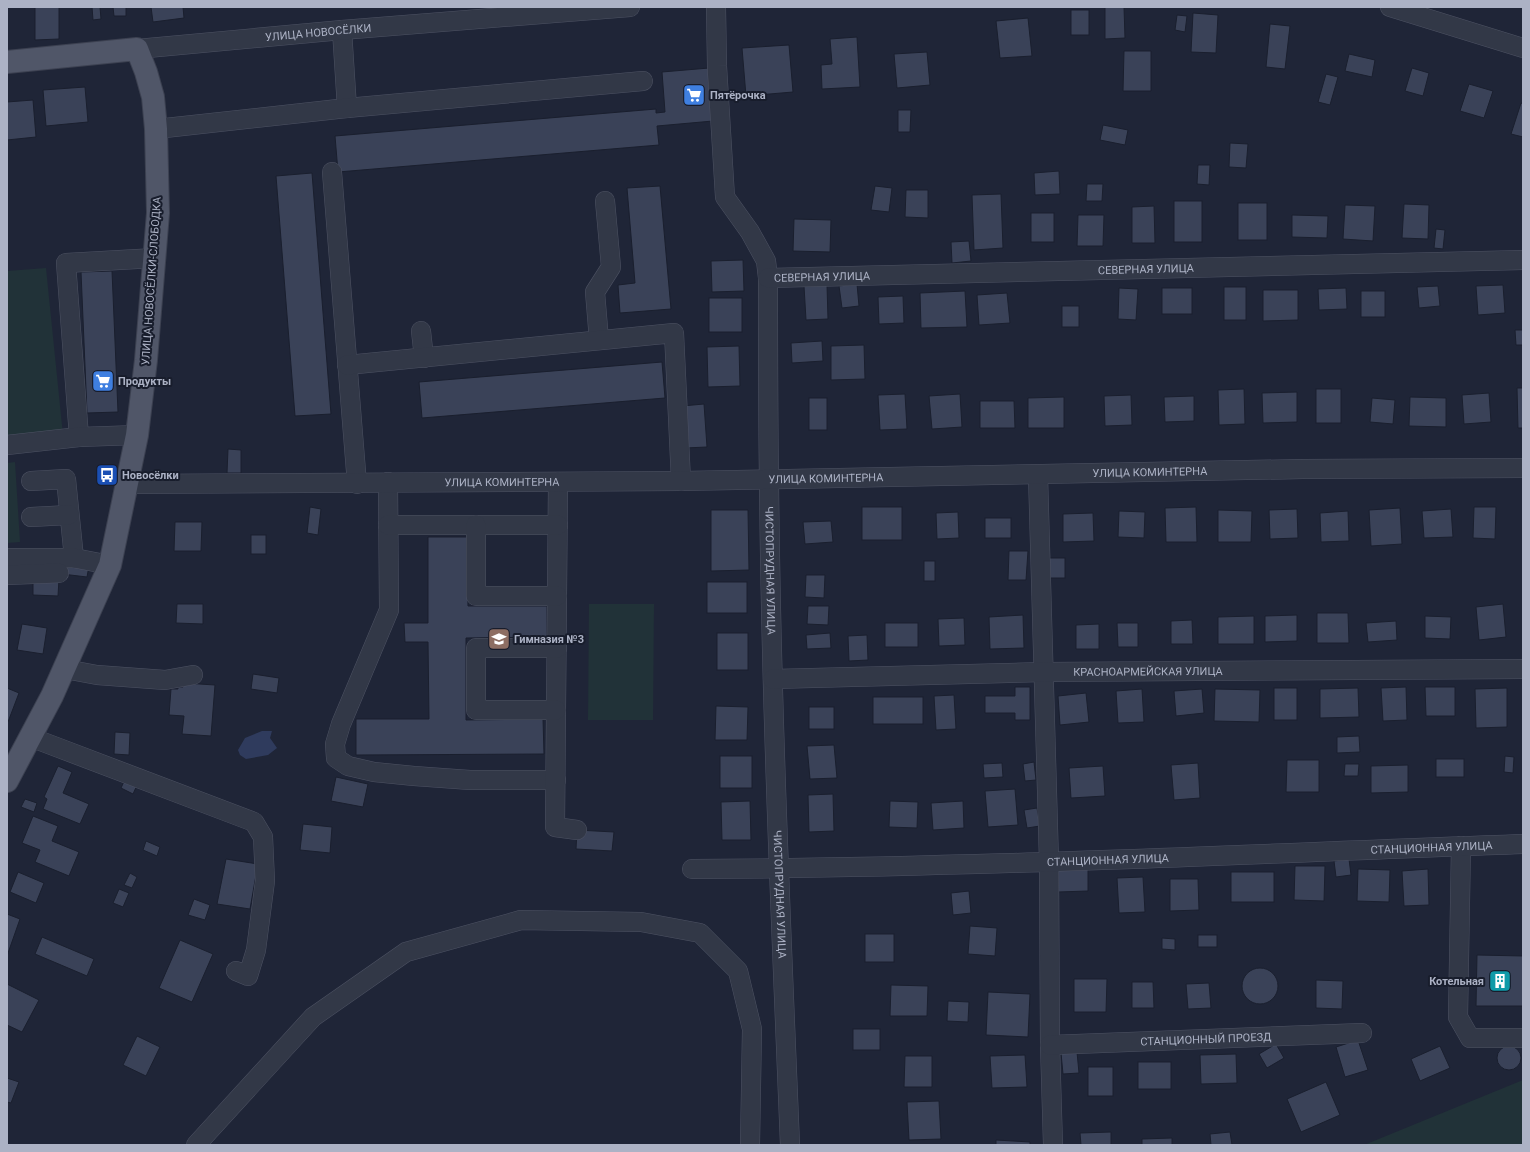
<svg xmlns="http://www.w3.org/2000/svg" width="1530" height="1152" font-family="Roboto,sans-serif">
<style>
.green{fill:#213238}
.water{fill:#2f3b5d}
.building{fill:#3a4258;stroke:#1a1f2e}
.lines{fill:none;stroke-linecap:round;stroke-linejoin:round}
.minor-casing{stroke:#4d5263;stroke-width:20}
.major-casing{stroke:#3c4151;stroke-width:24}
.minor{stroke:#323847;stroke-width:19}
.major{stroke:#505668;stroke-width:22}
.labels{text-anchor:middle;stroke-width:4;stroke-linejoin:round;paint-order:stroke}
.street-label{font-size:11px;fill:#acb2c5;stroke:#181d2c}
.poi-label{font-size:11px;font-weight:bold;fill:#acb2c5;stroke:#181d2c;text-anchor:start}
</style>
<rect width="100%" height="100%" fill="#1f2537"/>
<g class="green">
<polygon points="46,268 63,435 7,440 7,271"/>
<polygon points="15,462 20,542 7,543 7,463"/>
<polygon points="589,604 654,604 653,720 588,720"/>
<polygon points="1523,1080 1523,1144 1522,1145 1364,1145"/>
</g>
<polygon class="water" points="262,731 272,731 270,738 277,748 268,755 246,759 240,755 238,750 245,738"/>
<g class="building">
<polygon points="35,7 59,7 59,39 35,40"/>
<polygon points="92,7 100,7 101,19 93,20"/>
<polygon points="113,7 126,7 126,16 114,16"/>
<polygon points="151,7 183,7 184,18 153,22"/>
<polygon points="1105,7 1124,7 1125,38 1105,39"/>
<rect x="1071" y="10" width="18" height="25"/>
<polygon points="1193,13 1218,15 1216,53 1191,52"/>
<polygon points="1177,15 1187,16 1185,32 1175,30"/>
<polygon points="1028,18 1032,56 1000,58 996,21"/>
<polygon points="1270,24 1290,26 1285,69 1266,67"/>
<polygon points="857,37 860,87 822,89 821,65 832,64 830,39"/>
<polygon points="789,45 793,92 746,96 742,48"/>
<polygon points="1124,51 1151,51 1151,91 1123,91"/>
<polygon points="927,52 930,85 897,88 894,54"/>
<polygon points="1349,54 1375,60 1372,77 1345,71"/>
<polygon points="709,68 713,121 657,126 659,145 338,172 335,136 656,109 656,113 665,112 662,72"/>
<polygon points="1412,68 1429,73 1423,96 1405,91"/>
<polygon points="1326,74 1338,77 1330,105 1318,102"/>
<polygon points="1469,84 1493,91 1484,118 1460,111"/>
<polygon points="85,87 88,122 46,126 43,90"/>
<polygon points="33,100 36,137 7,140 7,102"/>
<polygon points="1521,103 1523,104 1523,137 1511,134"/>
<polygon points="898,110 911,110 910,132 898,132"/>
<polygon points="1103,125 1128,130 1125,145 1100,140"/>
<polygon points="1230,143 1248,144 1246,168 1229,167"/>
<polygon points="1198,165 1210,165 1209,185 1197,184"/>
<polygon points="1059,171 1060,194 1035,195 1034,173"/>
<polygon points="312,173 331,414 295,416 276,176"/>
<polygon points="1087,184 1103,184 1102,201 1086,201"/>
<polygon points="660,186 671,309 620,313 618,285 635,283 627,188"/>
<polygon points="875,186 892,188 889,212 871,210"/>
<polygon points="906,190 928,190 928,218 905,217"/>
<polygon points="1001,194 1003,248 974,250 972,195"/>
<rect x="1174" y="201" width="28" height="41"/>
<rect x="1238" y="203" width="29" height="37"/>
<polygon points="1404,204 1429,205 1428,239 1402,238"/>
<polygon points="1345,205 1375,206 1373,241 1343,239"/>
<polygon points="1154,206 1155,243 1132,243 1132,207"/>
<rect x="1031" y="213" width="23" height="29"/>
<polygon points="1078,215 1104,215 1103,246 1077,246"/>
<polygon points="1292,215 1328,216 1327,238 1292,237"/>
<polygon points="794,219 831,220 830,252 793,251"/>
<polygon points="1436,229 1445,230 1443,249 1434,248"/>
<polygon points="969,241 971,261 952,263 951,242"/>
<polygon points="743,260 744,291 712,292 711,261"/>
<polygon points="112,271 118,412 87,413 81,272"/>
<polygon points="857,284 859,306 842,308 839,286"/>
<polygon points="827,285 828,319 806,320 804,286"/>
<polygon points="1503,285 1505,313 1478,315 1476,286"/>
<polygon points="1438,286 1440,306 1419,308 1417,287"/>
<rect x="1224" y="287" width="22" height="33"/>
<polygon points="1119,288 1138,289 1136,320 1118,319"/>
<rect x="1162" y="288" width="30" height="26"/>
<polygon points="1346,288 1347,309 1319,310 1318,289"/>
<polygon points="1263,290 1298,290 1298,320 1263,321"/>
<polygon points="965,291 967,327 921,328 920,293"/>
<rect x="1361" y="291" width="24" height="26"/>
<polygon points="1007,293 1010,323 979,325 977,295"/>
<polygon points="903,296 904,323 879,324 878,297"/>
<rect x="709" y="298" width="33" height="34"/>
<rect x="1062" y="306" width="17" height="21"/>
<polygon points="1515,330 1523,330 1523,345 1516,345"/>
<polygon points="822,341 823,361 792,363 791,343"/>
<polygon points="864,345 865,379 831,380 831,346"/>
<polygon points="739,346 740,386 708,387 707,347"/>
<polygon points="662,362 665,398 422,418 419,382"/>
<polygon points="1517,388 1523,388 1523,428 1518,428"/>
<polygon points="1244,389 1245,424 1219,425 1218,390"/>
<rect x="1316" y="389" width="25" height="34"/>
<polygon points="1297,392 1297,422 1263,423 1262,393"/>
<polygon points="1489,393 1491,422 1464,424 1462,395"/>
<polygon points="905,394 907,429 880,430 878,395"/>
<polygon points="960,394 962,427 932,429 929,396"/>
<polygon points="1131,395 1132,425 1105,426 1104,396"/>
<polygon points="1194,396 1194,421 1165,422 1164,397"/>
<polygon points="1064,397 1064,428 1028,428 1028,398"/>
<polygon points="1410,397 1446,398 1446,427 1409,426"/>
<rect x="809" y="398" width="18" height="32"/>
<polygon points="1372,398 1395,400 1393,424 1370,422"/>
<polygon points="980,401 1014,401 1015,428 980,428"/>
<polygon points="704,404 707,447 685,448 682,406"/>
<polygon points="228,449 241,450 241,473 227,473"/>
<polygon points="310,507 321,509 318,535 307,533"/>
<rect x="862" y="507" width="40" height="33"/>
<polygon points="1196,507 1197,542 1166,542 1165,508"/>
<polygon points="1474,507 1496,507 1495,539 1473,538"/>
<polygon points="1400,508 1402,544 1371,546 1369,510"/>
<polygon points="1297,509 1298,538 1270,539 1269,510"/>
<polygon points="1451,509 1453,537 1424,538 1422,511"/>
<polygon points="711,510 748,510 749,570 711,571"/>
<polygon points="1218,510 1252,511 1251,542 1218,542"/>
<polygon points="1119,511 1145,512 1144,538 1118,537"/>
<polygon points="1348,511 1349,541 1321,542 1320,513"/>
<polygon points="958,512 959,538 937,539 936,513"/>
<polygon points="1093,513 1094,541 1063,542 1063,514"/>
<rect x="985" y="518" width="26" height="20"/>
<polygon points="831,521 833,542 805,544 803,522"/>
<polygon points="175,522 202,522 201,551 174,551"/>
<rect x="251" y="535" width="15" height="19"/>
<polygon points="428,537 467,537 468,606 547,606 547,637 466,638 466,720 543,719 544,754 356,755 356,719 429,719 428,642 405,642 404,623 428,623"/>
<polygon points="1009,551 1028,551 1026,580 1008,580"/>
<rect x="1049" y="558" width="16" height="20"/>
<rect x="924" y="561" width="11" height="20"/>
<polygon points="64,563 89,566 87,577 62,574"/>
<polygon points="806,575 825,575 824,598 805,597"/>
<polygon points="33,578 59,579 58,596 33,595"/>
<rect x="707" y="582" width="40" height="31"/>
<polygon points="177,604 203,604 203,624 176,623"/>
<polygon points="1503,604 1506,637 1479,640 1476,607"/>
<polygon points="808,606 829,606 828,625 807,624"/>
<polygon points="1317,613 1348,613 1349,643 1317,643"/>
<polygon points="1023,615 1024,648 990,649 989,617"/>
<polygon points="1297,615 1297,641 1265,642 1265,616"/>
<polygon points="1254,616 1254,644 1218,644 1218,617"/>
<polygon points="1425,616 1451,617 1450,639 1425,638"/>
<polygon points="964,618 965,645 939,646 938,619"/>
<polygon points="1192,620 1193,644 1171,644 1171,621"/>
<polygon points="1396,621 1397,640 1368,642 1366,623"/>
<rect x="885" y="623" width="33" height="24"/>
<polygon points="1117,623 1138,623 1138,647 1118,647"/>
<polygon points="22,624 47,628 43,654 17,650"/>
<polygon points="1099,624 1099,649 1076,649 1076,625"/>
<rect x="717" y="633" width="31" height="37"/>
<polygon points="830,633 831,648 807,649 806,635"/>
<polygon points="867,635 868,660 849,661 848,636"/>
<polygon points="253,674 279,678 277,693 251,689"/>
<polygon points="184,683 215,685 211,736 182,734 184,716 169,715 171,689 178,689 178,687 183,687"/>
<polygon points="1015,687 1030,687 1030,720 1015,720 1015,713 985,713 985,696 1015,696"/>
<polygon points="1406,687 1407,720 1383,721 1381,688"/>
<polygon points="1425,687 1455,687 1455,716 1426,716"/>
<polygon points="7,688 19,693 8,722 7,722"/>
<rect x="1274" y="688" width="23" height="32"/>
<polygon points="1358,688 1359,717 1320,718 1320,689"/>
<polygon points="1507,688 1507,727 1476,728 1475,689"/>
<polygon points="1142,689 1144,722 1118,723 1116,691"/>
<polygon points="1202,689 1204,713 1176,716 1174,691"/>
<polygon points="1215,689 1260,690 1259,722 1214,721"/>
<polygon points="1086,693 1089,722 1060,725 1058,696"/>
<polygon points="954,695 956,729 936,730 934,696"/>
<rect x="873" y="697" width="50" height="27"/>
<polygon points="716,706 748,707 747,740 715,740"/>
<rect x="809" y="707" width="25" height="22"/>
<polygon points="115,732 130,733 129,755 114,754"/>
<polygon points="1359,736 1360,752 1337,753 1337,737"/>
<polygon points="834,745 837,778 810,779 807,746"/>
<rect x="720" y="756" width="32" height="32"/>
<polygon points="1505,756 1514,757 1513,773 1504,772"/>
<rect x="1436" y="759" width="28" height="18"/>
<polygon points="1287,760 1319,760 1319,792 1286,792"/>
<polygon points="1034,762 1036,780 1025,781 1023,764"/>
<polygon points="1002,763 1003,777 984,778 983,764"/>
<polygon points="1198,763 1200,798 1174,800 1171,765"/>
<polygon points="1345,764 1359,764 1358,776 1344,776"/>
<polygon points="1408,765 1408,792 1371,793 1371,766"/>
<polygon points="58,766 72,772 63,793 89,804 80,824 43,809 47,799 44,797"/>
<polygon points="1103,766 1105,796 1071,798 1069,768"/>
<polygon points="126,777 138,783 133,794 121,788"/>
<polygon points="336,777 368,784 363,807 331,801"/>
<polygon points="1015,789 1018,825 988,827 985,791"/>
<polygon points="833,794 834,831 809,832 808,795"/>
<polygon points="25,799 37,803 34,812 21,807"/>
<polygon points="750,801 751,840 722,840 721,802"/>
<polygon points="890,801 918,802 917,828 889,827"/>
<polygon points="963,801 964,828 933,830 931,803"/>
<polygon points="1037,808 1040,826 1027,828 1024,810"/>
<polygon points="33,816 58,826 52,841 79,852 69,876 35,862 40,850 22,843"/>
<polygon points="303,824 332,827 330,853 300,850"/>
<polygon points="577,830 614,832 612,851 576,849"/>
<polygon points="146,841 160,847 157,856 143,850"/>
<polygon points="226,859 258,864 250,909 217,904"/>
<polygon points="1349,859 1351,875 1336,877 1334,861"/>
<polygon points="1295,866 1325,866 1324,901 1294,900"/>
<polygon points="1058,869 1088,869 1088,891 1058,892"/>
<polygon points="1358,869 1390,870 1389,902 1357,901"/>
<polygon points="1428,869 1429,905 1404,906 1402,871"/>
<polygon points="18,872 44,883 36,903 10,892"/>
<rect x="1231" y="872" width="43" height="30"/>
<polygon points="130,873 137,877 132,888 124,885"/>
<polygon points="1143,877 1145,912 1119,913 1117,878"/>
<polygon points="1170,879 1198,879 1199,910 1170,911"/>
<polygon points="119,889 129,893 123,907 113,903"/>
<polygon points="969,891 971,913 953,915 951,893"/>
<polygon points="194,899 210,905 205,920 188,915"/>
<polygon points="7,914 20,919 7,956"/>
<polygon points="970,926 997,928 995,956 968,954"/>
<rect x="865" y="934" width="29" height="28"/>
<rect x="1198" y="935" width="19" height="12"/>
<polygon points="42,937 94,959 87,976 35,954"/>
<polygon points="1162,938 1175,939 1175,950 1162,949"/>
<polygon points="180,940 213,954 192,1002 159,988"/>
<polygon points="1477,955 1523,956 1523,1006 1476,1006"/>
<circle cx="1260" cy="986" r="18"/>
<polygon points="1074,979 1107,979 1106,1012 1074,1012"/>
<polygon points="1316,980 1343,981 1342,1009 1316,1008"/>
<polygon points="1132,982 1153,982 1154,1008 1132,1008"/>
<polygon points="1209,983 1211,1008 1188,1009 1186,984"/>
<polygon points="7,984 39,1000 22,1032 7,1025"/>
<polygon points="891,985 928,986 927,1016 890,1016"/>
<polygon points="988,992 1030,994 1028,1037 986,1035"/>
<polygon points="948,1001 969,1002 968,1022 947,1021"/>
<rect x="853" y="1029" width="27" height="21"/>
<polygon points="137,1036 160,1047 146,1076 123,1065"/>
<polygon points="1358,1040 1368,1070 1345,1077 1336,1047"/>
<polygon points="1276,1044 1284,1058 1267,1068 1259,1054"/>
<circle cx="1509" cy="1058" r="12"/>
<polygon points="1440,1046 1450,1068 1420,1081 1411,1059"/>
<polygon points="1077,1052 1079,1073 1063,1074 1061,1053"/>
<polygon points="1236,1054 1237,1083 1201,1084 1200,1055"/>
<polygon points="1025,1055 1027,1087 992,1088 990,1056"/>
<polygon points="905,1056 932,1056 932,1087 904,1087"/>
<rect x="1138" y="1062" width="33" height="27"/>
<rect x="1088" y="1067" width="25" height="29"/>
<polygon points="7,1078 19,1082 11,1103 7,1102"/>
<polygon points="1326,1082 1340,1115 1301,1132 1287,1099"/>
<polygon points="939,1101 941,1139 909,1140 907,1102"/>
<polygon points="1111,1132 1111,1145 1081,1145 1080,1133"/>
<polygon points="1230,1132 1232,1145 1211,1145 1210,1134"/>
<polygon points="1172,1138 1172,1145 1142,1145 1142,1139"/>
<polygon points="996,1140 1030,1142 1030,1145 996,1145"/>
</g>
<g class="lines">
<g class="minor-casing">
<g id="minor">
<path id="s1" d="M716 7 717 66 725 197 750 232 766 261 768 278C768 345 768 412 769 479 771 701 781 923 790 1145"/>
<polyline points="1390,7 1523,48"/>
<polyline points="342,30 347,108"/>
<path id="s2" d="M137 49 342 30 630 7"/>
<polyline points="156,129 347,108 643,81"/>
<polyline points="332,172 357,484"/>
<path id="s3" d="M768 278 1523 260"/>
<polyline points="421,331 424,358"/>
<polyline points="599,340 595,292 611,267 605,201"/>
<polyline points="347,365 674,333 681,481"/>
<polyline points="79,437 66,263 155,258"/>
<polyline points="7,445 79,437 137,435"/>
<polyline points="1038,475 1049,862 1050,1045 1053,1145"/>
<polyline points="31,481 66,479 74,558"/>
<polyline points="388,482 389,610 341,724 335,744 336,758 348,766 374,772 414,776 470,780 556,780"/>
<polyline points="558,482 555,827 577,830"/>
<path id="s4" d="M128 484 681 481 1303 469 1523 468"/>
<polyline points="31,517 69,515"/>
<polyline points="388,525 558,525"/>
<polyline points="476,525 476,596 557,596"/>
<polyline points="7,558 74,558 110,565"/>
<polyline points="7,575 59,573"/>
<polyline points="65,669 97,675 165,680 193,675"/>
<path id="s5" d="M773 679 1044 672 1523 669"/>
<polyline points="556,710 476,710 476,648 557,648"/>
<polyline points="30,737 254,822 263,837 265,881 256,950 248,976 236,971"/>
<polyline points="1461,846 1458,1017 1470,1038 1523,1038"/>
<path id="s6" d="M692 869C969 868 1246 854 1523 844"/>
<path id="s7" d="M1050 1045 1362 1033"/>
<polyline points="196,1145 313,1017 406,952 521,920 641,922 700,933 738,971 752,1029 750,1145"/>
</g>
</g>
<g class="major-casing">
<polyline id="major" points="7,62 137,49 146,72 153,97 156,129 158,213 146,360 137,435 110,565 52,696 7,781"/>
</g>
<use href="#minor" class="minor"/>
<use href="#major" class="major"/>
</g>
<defs>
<g id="supermarket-square" transform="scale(1.15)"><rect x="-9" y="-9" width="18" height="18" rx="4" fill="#3f7fe0" stroke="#181d2c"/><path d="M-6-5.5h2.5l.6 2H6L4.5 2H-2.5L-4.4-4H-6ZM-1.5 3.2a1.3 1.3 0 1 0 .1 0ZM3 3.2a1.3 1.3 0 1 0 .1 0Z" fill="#fff"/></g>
<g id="bus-square" transform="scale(1.15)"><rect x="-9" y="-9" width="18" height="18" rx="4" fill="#1a4fb4" stroke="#181d2c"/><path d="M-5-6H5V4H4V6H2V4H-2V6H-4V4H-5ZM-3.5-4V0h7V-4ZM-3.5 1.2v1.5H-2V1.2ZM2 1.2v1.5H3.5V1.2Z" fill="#fff"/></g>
<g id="school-square" transform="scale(1.15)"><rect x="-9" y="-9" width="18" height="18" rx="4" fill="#8d6e63" stroke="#181d2c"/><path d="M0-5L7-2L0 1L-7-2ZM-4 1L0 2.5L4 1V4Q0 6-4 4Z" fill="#fff"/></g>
<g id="building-square" transform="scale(1.15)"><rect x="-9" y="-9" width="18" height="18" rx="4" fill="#0f9aa8" stroke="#181d2c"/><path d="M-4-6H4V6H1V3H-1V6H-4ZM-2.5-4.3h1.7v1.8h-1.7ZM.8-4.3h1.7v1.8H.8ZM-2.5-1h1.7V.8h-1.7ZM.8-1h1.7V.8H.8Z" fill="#fff"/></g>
</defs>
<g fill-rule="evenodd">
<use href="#supermarket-square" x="694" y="95"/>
<use href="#supermarket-square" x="103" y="381"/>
<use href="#bus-square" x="107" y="475"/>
<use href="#school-square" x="499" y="639"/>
<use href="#building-square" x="1500" y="981"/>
</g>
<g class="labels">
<g class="street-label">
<text dy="4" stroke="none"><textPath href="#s2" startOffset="182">УЛИЦА НОВОСЁЛКИ</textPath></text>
<text dy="4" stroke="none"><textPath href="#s3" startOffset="378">СЕВЕРНАЯ УЛИЦА</textPath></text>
<text dy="4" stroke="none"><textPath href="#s3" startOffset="54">СЕВЕРНАЯ УЛИЦА</textPath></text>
<text transform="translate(151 281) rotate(-86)" y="4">УЛИЦА НОВОСЁЛКИ-СЛОБОДКА</text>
<text dy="4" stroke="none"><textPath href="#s4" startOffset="1022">УЛИЦА КОМИНТЕРНА</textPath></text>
<text dy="4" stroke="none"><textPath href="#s4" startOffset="698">УЛИЦА КОМИНТЕРНА</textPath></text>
<text dy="4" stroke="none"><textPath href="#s4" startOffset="374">УЛИЦА КОМИНТЕРНА</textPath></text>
<text dy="4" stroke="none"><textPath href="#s1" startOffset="576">ЧИСТОПРУДНАЯ УЛИЦА</textPath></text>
<text dy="4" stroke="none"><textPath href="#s5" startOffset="375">КРАСНОАРМЕЙСКАЯ УЛИЦА</textPath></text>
<text dy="4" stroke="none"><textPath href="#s6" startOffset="740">СТАНЦИОННАЯ УЛИЦА</textPath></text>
<text dy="4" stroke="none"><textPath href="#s6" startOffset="416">СТАНЦИОННАЯ УЛИЦА</textPath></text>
<text dy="4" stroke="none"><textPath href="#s1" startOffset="900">ЧИСТОПРУДНАЯ УЛИЦА</textPath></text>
<text dy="4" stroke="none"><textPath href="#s7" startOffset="156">СТАНЦИОННЫЙ ПРОЕЗД</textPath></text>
</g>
<g class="poi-label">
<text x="710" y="99">Пятёрочка</text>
<text x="118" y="385">Продукты</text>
<text x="122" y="479">Новосёлки</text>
<text x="514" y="643">Гимназия №3</text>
<text x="1484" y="985" text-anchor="end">Котельная</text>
</g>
</g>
<rect width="1530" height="1152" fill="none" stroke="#acb2c5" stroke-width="16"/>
</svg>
